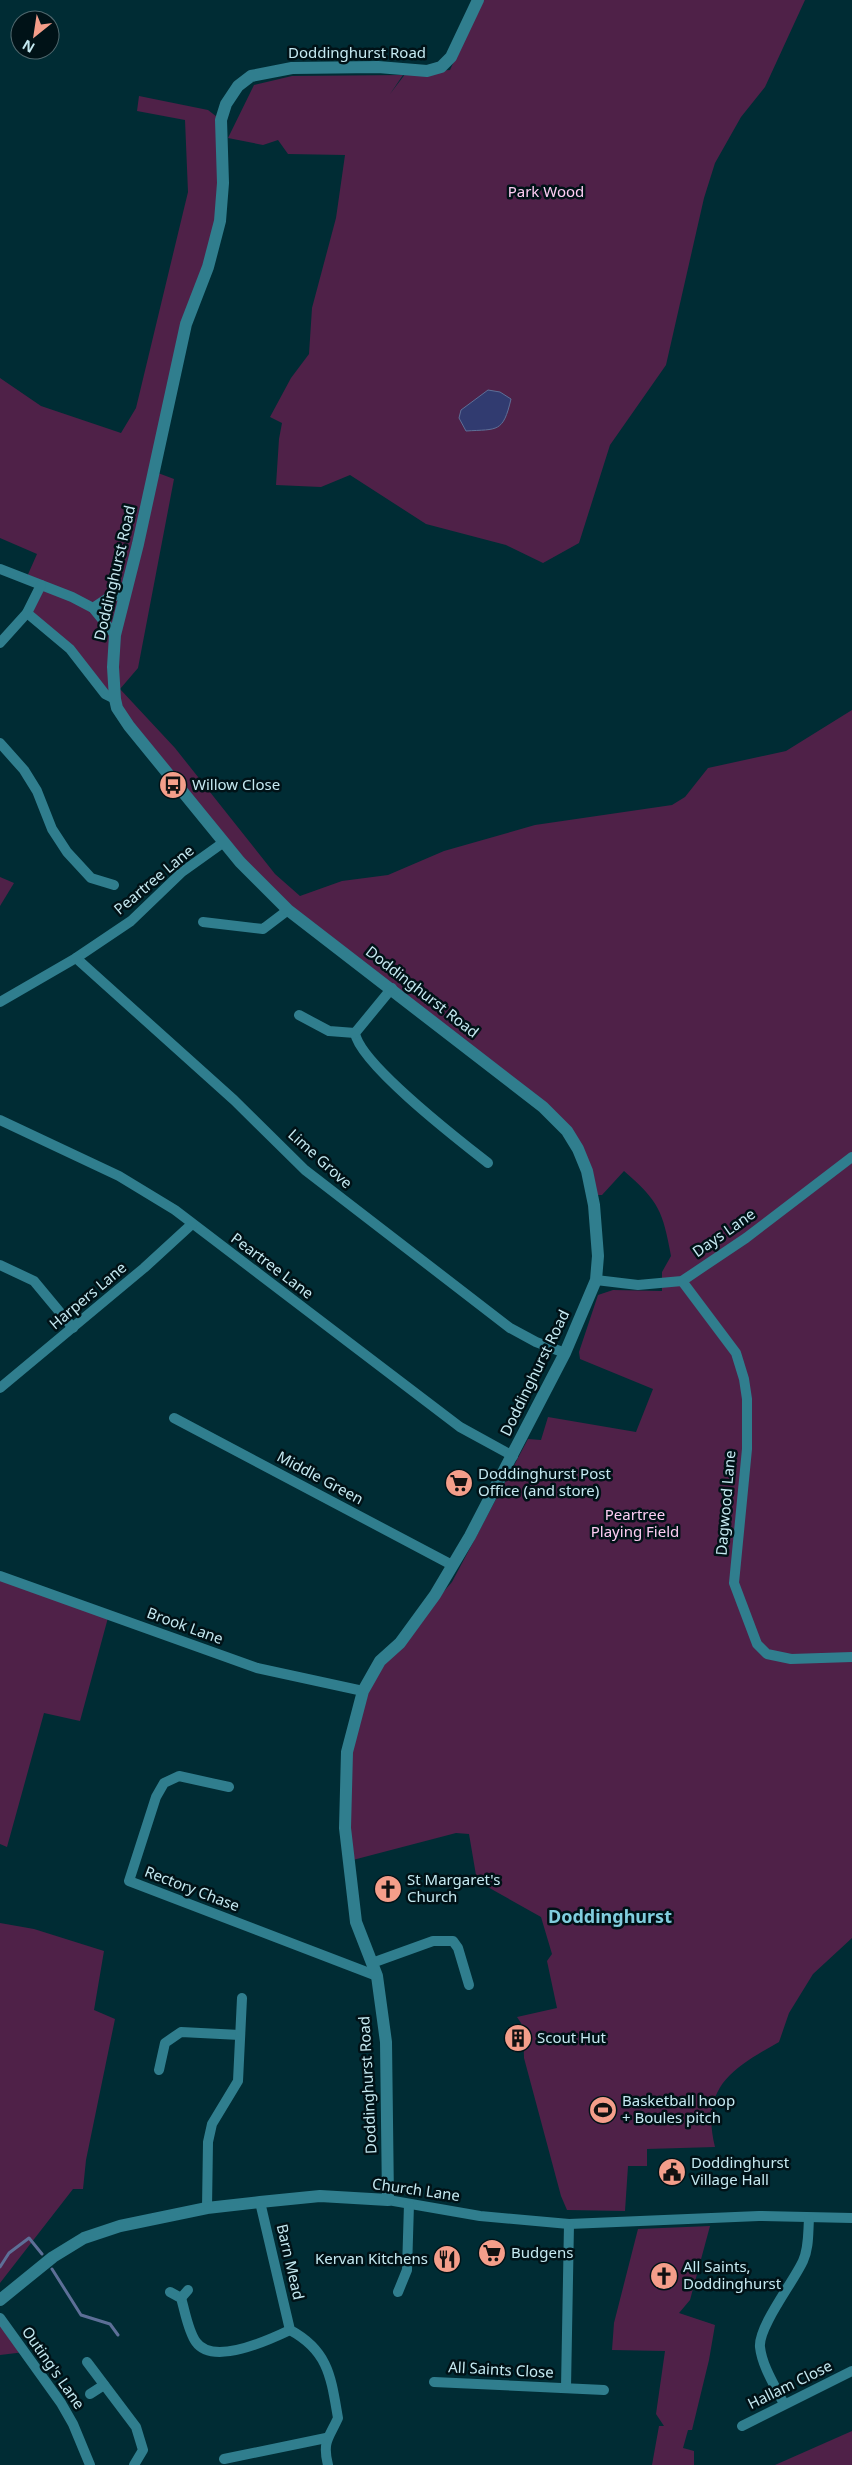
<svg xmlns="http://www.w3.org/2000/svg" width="852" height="2465" font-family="'Noto Sans',sans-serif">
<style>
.green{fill:#4f2148}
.water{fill:#313b70;stroke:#5d6f97}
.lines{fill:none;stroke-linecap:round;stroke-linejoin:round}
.stream{stroke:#5d6f97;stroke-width:3}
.street{stroke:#307e8e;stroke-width:10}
.secondary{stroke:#307e8e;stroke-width:12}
.labels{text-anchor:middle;stroke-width:5;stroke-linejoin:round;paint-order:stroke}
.street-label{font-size:15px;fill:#c5e9f1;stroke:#001217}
.park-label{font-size:15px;fill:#fdcdf3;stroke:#001217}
.poi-label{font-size:15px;fill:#c5e9f1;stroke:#001217;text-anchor:start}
.quarter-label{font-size:18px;font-weight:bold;fill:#81cdde;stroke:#001217}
</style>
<rect width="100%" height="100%" fill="#002c34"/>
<g class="green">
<polygon points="481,0 805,0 765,87 741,117 715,163 704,198 666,365 610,445 579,543 543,563 506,545 426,524 350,475 321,487 276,485 279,439 282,423 270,417 291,378 309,354 312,308 336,218 345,155 288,154 278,140 263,145 228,138 254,85 292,76 403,75 390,94 406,73 450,70"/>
<path d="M139 96 208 110 221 120 220 221 186 324 158 473 174 479 138 668 120 689 175 748 275 874 300 896 342 881 388 875 444 851 535 825 672 805 685 797 708 768 786 751 852 710V1938L813 1974 789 2013 779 2042C733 2068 700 2087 715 2147L647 2149V2166H628L625 2211 567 2210 561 2196 524 2058 523 2026 517 2017 557 2008 547 1961 552 1954 541 1917 477 1881 469 1834 456 1833 349 1861 347 1752 363 1691 414 1626 452 1582 528 1439 541 1440 548 1417 636 1432 653 1389 580 1359 579 1352 598 1295 613 1290 662 1291V1272L671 1256C663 1212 659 1201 624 1171L602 1195H592L567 1131 288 910 240 862 70 649 27 613 41 585 26 579 37 554 0 538V378L41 406 121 433 136 408 188 192 185 120 137 111Z"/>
<polygon points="0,877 14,883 0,906"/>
<polygon points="0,1576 109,1614 80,1721 44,1713 7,1847 0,1844"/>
<polygon points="0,1923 34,1929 104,1951 94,2010 115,2019 86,2160 83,2189 73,2189 0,2283"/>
<polygon points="710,2226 690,2300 679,2313 715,2325 709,2360 692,2430 688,2430 683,2448 694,2451 694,2465 652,2465 659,2426 664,2426 656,2414 665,2351 612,2350 614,2323 638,2229"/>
<polygon points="0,2318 25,2352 0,2355"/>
<polygon points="852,2431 852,2465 775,2465"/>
</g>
<path class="water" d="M488 390 500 392 511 399C503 433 498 429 466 431L459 418 461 410Z"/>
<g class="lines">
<g class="stream">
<polyline points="0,2267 9,2253 29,2238 42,2254"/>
<polyline points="52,2269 81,2315 110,2324 118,2335"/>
</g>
<g class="street">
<polyline points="0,569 72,597 93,608 115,635"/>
<polyline points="93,608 108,598 126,593"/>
<polyline points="27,613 70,649 105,694 115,699"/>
<polyline points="0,643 27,613 41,585"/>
<polyline points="0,743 24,770 37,791 52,829 67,852 91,878 114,885"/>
<polyline points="203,922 263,929 288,910"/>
<polyline points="76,958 234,1100 305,1170 510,1328 536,1342 565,1353"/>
<path d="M392 988 355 1033C360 1064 460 1141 488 1163"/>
<polyline points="0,1002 76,958 131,921 182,872 224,842"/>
<polyline points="299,1015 329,1031 355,1033"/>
<polyline points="0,1120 119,1176 175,1210 460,1427 513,1456"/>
<polyline points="0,1265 34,1281 73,1328"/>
<polyline points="596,1280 638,1285 682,1281 746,1238 852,1157"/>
<polyline points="682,1281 736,1353 744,1379 747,1399 747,1449 734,1583 757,1644 767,1654 791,1659 852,1657"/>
<polyline points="0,1388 144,1268 192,1224"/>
<polyline points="174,1418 452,1565"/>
<polyline points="0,1576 257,1668 363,1691"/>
<polyline points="229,1787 179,1776 164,1783 156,1797 129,1881 377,1976"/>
<polyline points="372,1963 433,1941 453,1941 458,1948 469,1985"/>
<polyline points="159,2070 165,2043 181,2032 240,2035"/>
<polyline points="388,2200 480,2216 569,2224 759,2216 852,2218"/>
<path d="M260 2202 290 2330C329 2351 331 2378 338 2418 329 2438 322 2441 328 2465"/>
<polyline points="207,2208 208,2142 212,2124 238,2081 242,1998"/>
<path d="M170 2292 181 2298C185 2311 188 2331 196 2342 213 2366 269 2340 290 2330"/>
<polyline points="398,2292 407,2270 409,2204"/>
<polyline points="181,2298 188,2290"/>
<polyline points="0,2318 61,2403 73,2424 90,2465"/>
<polyline points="87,2362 136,2427 143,2450 134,2465"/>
<polyline points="434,2382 604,2390"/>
<polyline points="566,2388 569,2224"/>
<polyline points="90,2394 104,2385"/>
<path d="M784 2404C775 2386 762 2366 760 2347 758 2327 794 2281 803 2261 809 2248 808 2233 809 2219"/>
<polyline points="742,2426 852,2371"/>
<polyline points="224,2459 326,2438"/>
</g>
<polyline class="secondary" points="0,2300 53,2257 84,2238 120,2226 207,2208 260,2202 320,2196 388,2200 386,2042 377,1976 356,1922 345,1828 347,1752 363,1691 380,1661 400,1643 435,1595 470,1536 565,1353 596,1280 598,1256 594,1205 587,1171 578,1149 567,1131 543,1107 288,910 240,862 129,726 117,708 115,699 113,667 115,635 138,544 186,324 208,267 220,221 223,183 221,120 226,104 238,86 251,76 292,68 378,67 427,71 441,67 451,57 478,0"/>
</g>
<defs>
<g id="bus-disc" transform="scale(1.4375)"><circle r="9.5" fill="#f49e8a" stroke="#001217"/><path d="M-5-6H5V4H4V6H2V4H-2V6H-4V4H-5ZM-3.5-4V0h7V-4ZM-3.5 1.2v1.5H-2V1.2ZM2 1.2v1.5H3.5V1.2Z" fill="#111"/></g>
<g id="supermarket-disc" transform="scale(1.4375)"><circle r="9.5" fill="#f49e8a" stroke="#001217"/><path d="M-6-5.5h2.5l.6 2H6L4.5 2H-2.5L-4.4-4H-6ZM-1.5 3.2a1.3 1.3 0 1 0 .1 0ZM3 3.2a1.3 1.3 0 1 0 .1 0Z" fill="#111"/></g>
<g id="church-disc" transform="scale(1.4375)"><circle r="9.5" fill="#f49e8a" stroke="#001217"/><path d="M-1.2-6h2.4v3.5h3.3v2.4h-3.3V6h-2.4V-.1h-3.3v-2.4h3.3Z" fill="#111"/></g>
<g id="building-disc" transform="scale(1.4375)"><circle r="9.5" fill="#f49e8a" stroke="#001217"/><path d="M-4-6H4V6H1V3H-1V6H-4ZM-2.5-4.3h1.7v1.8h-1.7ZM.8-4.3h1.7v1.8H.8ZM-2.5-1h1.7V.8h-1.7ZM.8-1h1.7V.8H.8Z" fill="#111"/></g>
<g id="stadium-disc" transform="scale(1.4375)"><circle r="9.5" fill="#f49e8a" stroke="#001217"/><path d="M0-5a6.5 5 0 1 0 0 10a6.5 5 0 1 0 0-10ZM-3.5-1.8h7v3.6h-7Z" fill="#111"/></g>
<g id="civic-disc" transform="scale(1.4375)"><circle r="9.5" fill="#f49e8a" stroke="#001217"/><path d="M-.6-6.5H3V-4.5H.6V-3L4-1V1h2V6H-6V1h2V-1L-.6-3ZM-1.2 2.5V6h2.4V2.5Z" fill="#111"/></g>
<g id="restaurant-disc" transform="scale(1.4375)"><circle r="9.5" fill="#f49e8a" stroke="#001217"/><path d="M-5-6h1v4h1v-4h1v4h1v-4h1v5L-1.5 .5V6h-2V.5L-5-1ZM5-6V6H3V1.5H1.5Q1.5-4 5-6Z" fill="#111"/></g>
</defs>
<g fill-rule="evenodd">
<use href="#bus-disc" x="173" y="785"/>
<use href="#supermarket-disc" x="459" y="1483"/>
<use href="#church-disc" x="388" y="1889"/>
<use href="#building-disc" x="518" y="2038"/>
<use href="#stadium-disc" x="603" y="2110"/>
<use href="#civic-disc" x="672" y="2172"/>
<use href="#supermarket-disc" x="492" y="2253"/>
<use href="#restaurant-disc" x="447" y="2259"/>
<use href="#church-disc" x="664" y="2276"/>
</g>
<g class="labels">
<g class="street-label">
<text x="357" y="58">Doddinghurst Road</text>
<text transform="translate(115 573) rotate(-77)" y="5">Doddinghurst Road</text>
<text transform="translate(154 880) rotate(-40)" y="5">Peartree Lane</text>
<text transform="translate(422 992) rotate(38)" y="5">Doddinghurst Road</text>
<text transform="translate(320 1159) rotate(42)" y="5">Lime Grove</text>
<text transform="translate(724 1233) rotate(-35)" y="5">Days Lane</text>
<text transform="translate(272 1266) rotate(37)" y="5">Peartree Lane</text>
<text transform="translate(88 1296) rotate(-40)" y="5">Harpers Lane</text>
<text transform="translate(535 1373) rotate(-64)" y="5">Doddinghurst Road</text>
<text transform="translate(320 1478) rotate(28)" y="5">Middle Green</text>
<text transform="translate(726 1503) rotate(-85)" y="5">Dagwood Lane</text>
<text transform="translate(185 1626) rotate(20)" y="5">Brook Lane</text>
<text transform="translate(192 1889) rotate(21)" y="5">Rectory Chase</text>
<text transform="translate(368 2085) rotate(-93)" y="5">Doddinghurst Road</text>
<text transform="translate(416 2190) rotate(8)" y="5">Church Lane</text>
<text transform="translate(290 2262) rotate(77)" y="5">Barn Mead</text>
<text transform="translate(53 2368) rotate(55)" y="5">Outing's Lane</text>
<text transform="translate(501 2370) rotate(3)" y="5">All Saints Close</text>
<text transform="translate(790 2385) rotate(-26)" y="5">Hallam Close</text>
</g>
<g class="park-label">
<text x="546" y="197">Park Wood</text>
<text x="635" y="1520">Peartree<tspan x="635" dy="17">Playing Field</tspan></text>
</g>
<g class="poi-label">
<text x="192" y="790">Willow Close</text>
<text x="478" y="1479">Doddinghurst Post<tspan x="478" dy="17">Office (and store)</tspan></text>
<text x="407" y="1885">St Margaret's<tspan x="407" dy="17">Church</tspan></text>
<text x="537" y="2043">Scout Hut</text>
<text x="622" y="2106">Basketball hoop<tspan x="622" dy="17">+ Boules pitch</tspan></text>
<text x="691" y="2168">Doddinghurst<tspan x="691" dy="17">Village Hall</tspan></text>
<text x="511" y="2258">Budgens</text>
<text x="428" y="2264" text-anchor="end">Kervan Kitchens</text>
<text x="683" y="2272">All Saints,<tspan x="683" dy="17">Doddinghurst</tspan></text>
</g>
<g class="quarter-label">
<text x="610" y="1923">Doddinghurst</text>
</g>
</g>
<g transform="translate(35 35) rotate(210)"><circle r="24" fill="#001217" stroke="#4f686e"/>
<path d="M0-4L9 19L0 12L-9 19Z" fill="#f49e8a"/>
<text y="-8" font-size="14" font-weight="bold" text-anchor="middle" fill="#c5e9f1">N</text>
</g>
</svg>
